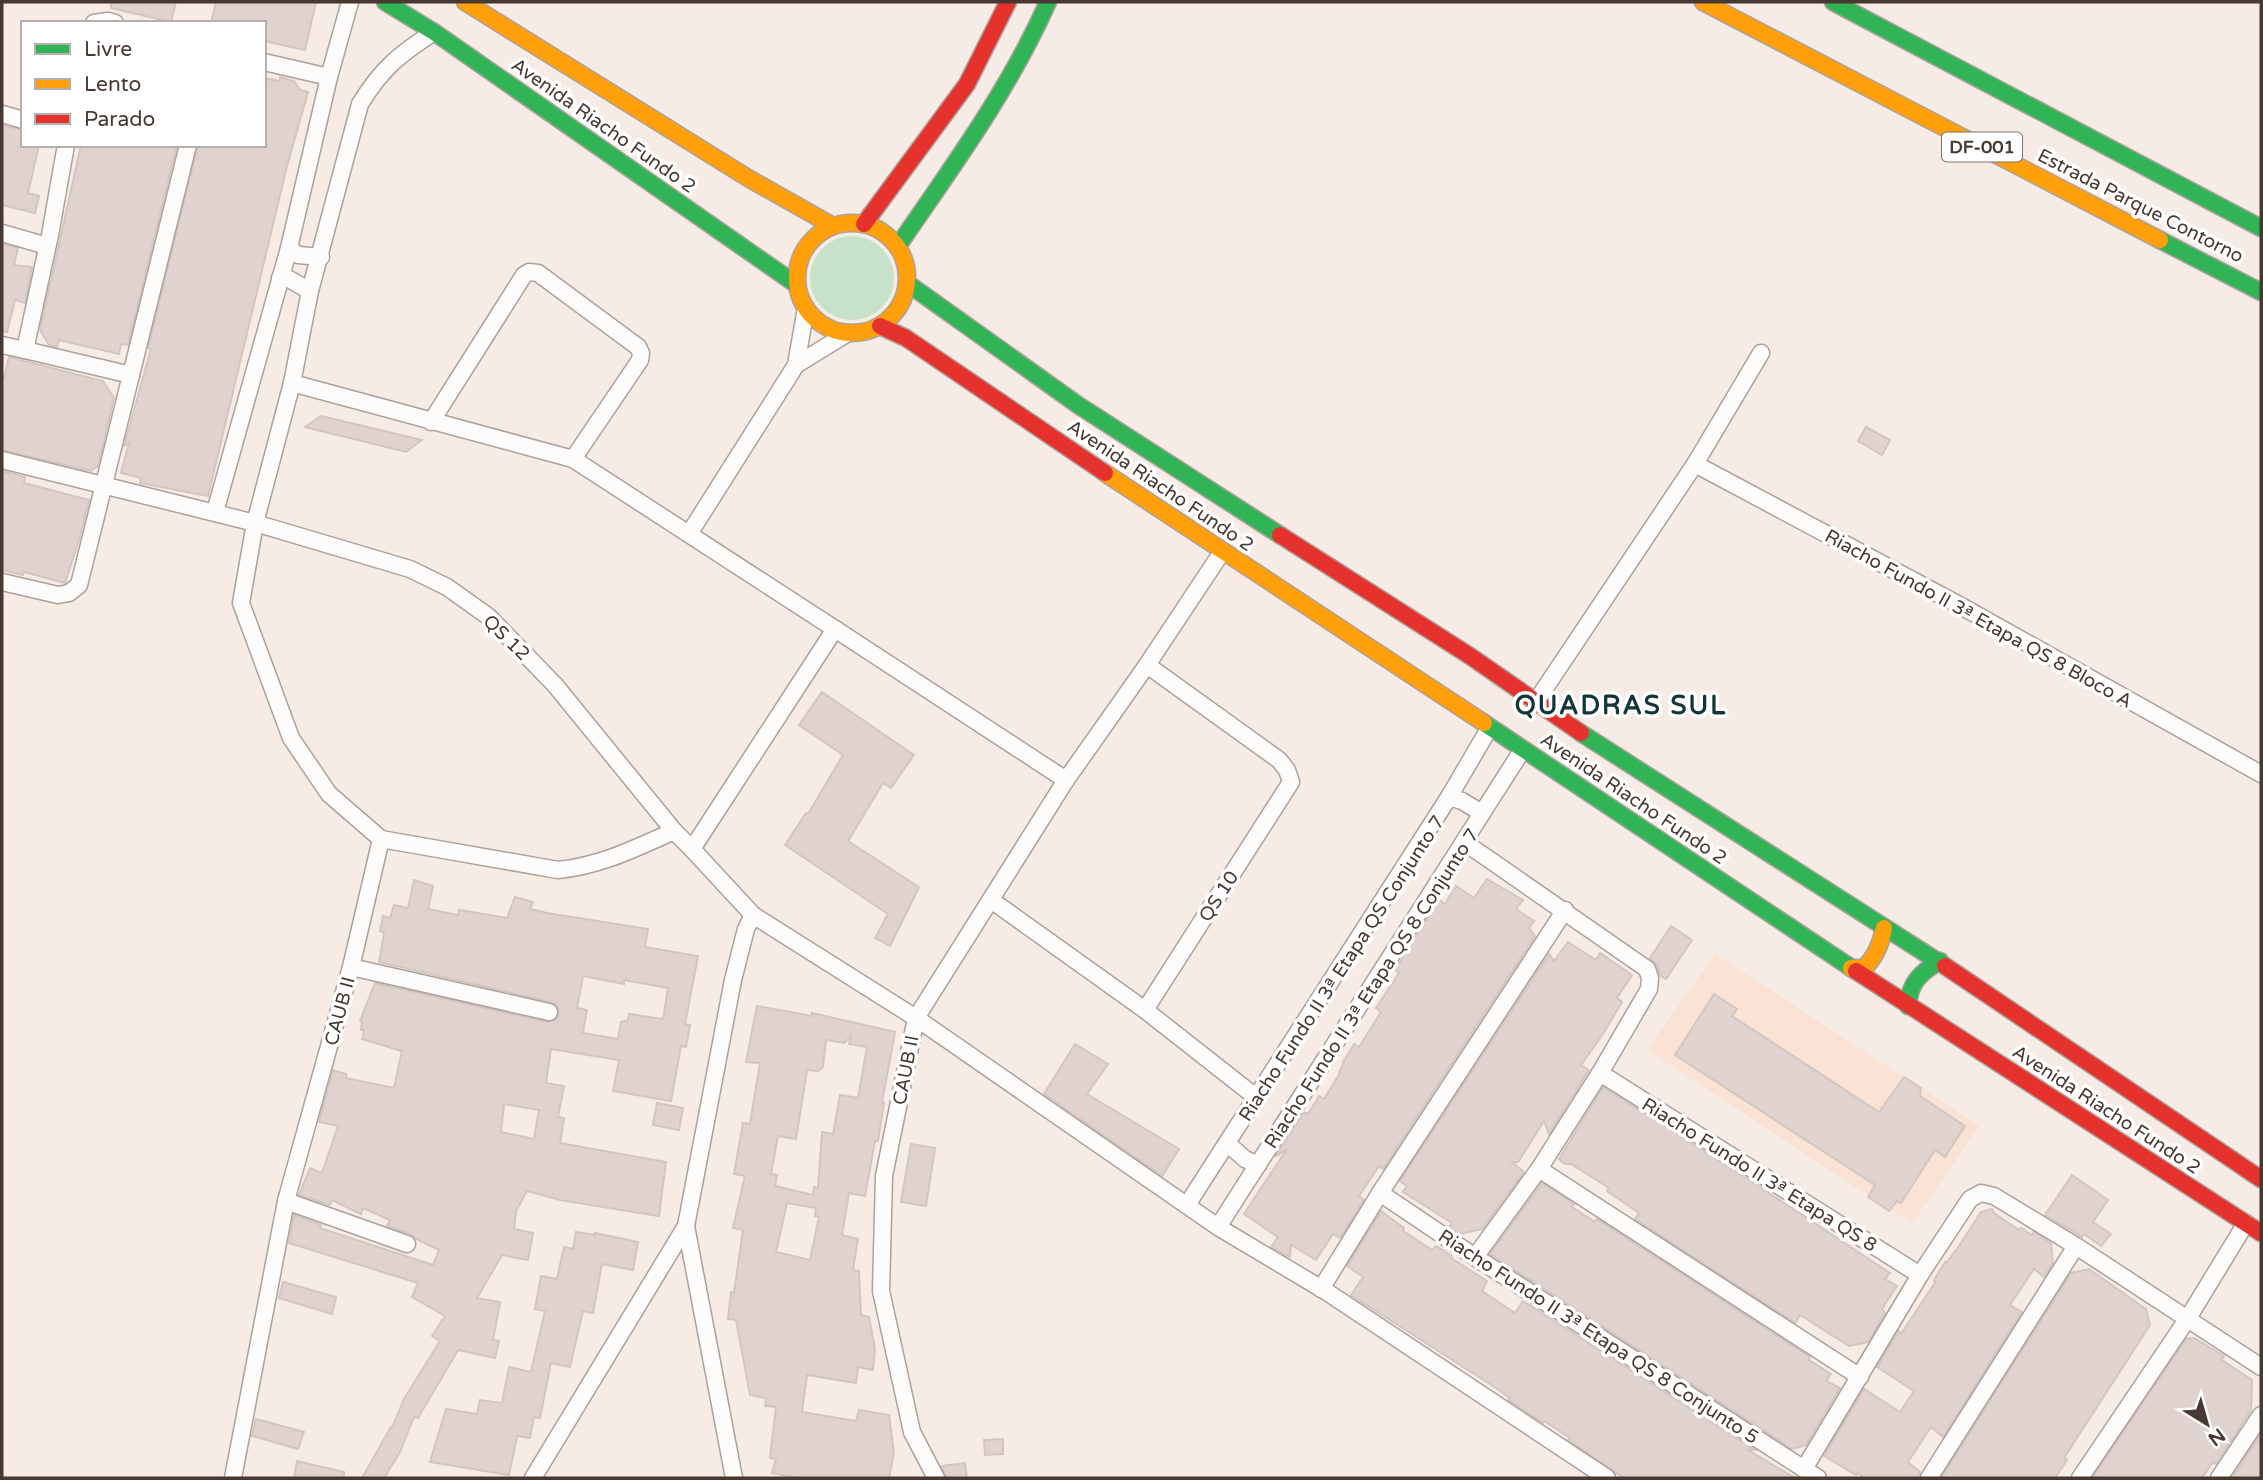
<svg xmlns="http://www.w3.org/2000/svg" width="2263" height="1480" font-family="'Varela Round',sans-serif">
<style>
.built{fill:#fae2d5}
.green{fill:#c6e2c8}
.building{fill:#e0d3cf;stroke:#d2c6c1;stroke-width:2;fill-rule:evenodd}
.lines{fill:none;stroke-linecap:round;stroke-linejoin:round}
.street-casing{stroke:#aca19b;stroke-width:19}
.fast-casing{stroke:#aca19b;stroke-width:19}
.slow-casing{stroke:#aca19b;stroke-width:19}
.jam-casing{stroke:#aca19b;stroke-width:19}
.street{stroke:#fefcfb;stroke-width:16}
.fast{stroke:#30b455;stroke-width:16}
.slow{stroke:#ff9f0a;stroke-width:16}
.jam{stroke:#e5322d;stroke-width:16}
.labels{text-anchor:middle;stroke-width:7;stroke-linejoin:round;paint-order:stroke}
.shield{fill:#fff;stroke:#7e746f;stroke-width:2}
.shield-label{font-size:18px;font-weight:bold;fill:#473931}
.street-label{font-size:19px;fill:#473931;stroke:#fff}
.district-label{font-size:26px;font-weight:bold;letter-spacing:2px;fill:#133637;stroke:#fff}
</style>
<rect width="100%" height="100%" fill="#f6ebe5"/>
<polygon class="built" points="1715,954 1979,1126 1912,1224 1647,1050"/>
<circle class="green" cx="852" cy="278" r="42"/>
<g class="building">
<polygon points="111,2 176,2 171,22 111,8"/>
<polygon points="216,2 316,2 305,50 264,41 264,23 211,23"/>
<polygon points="280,77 294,81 300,90 308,92 287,166 208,496 140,483 141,478 121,473 129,443 124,446 151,349 148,348 198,145 264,145 264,78 280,81"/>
<polygon points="2,125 23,130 23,145 39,145 28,193 39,196 35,213 2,205"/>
<polygon points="81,145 177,145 128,345 121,344 119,354 59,340 57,347 49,345 40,330"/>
<polygon points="2,244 18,248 14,265 32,267 25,303 15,300 7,332 2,331"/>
<polygon points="9,357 103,381 114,398 98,466 91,471 2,450 2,377 4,378"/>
<polygon points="321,416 422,440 406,452 305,427"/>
<polygon points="1866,427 1890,440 1882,455 1858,441"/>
<polygon points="2,471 25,477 24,483 89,500 79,540 65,583 24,572 23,575 2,570"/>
<polygon points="822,692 914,755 891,788 883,783 848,841 919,887 890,946 875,938 888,914 785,845 806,813 808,814 843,755 799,725"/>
<polygon points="1487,879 1523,900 1516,909 1534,921 1529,928 1535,936 1383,1169 1379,1166 1359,1196 1364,1200 1340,1238 1333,1234 1316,1260 1291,1245 1290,1257 1271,1247 1278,1237 1244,1214 1287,1149 1275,1157 1304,1112 1308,1114 1319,1096 1324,1099 1340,1073 1339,1072 1344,1063 1343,1062 1354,1044 1359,1047 1381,1012 1376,1008 1399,973 1395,970 1439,900 1445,904 1456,886 1474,898"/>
<path d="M414 880 433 886 428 909 458 915 459 910 507 918 515 897 533 902 530 909 547 913 648 929 645 947 698 956 685 1024 690 1025 686 1047 681 1046 671 1101 613 1091 619 1060 551 1049 546 1083 564 1086 558 1117 564 1118 560 1143 666 1162 659 1216 560 1200 527 1191 516 1211 514 1229 533 1233 528 1260 502 1255 477 1298 500 1302 493 1340 499 1341 495 1358 458 1350 418 1418 414 1417 400 1452 384 1478H362L391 1427 392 1428 404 1399 440 1341 432 1336 445 1316 412 1297 418 1283 289 1243 294 1215 321 1225 320 1228 433 1265 439 1250 416 1239 411 1234 387 1226 390 1220 363 1208 361 1214 332 1200 330 1205 299 1195 310 1168 322 1173 338 1126 319 1122 333 1070 346 1074V1078L394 1088 402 1051 362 1039 364 1030H361L362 1022 360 1021 375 983 547 1022 556 1020 559 1014 557 1005 551 1002 379 962 384 933 380 931 383 916 390 918 394 905 408 908ZM583 976 624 984V980L668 988 663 1019 629 1014 628 1020 621 1022 618 1039 583 1033 587 1010 577 1008ZM504 1104 539 1110 534 1139 501 1132Z"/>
<polygon points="1671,926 1692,940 1666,979 1660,975 1657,965 1650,958"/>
<polygon points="1568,942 1596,960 1600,953 1632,975 1617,998 1622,1002 1601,1037 1581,1065 1589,1070 1549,1134 1544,1121 1518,1162 1512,1162 1524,1172 1482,1229 1460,1234 1449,1227 1452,1223 1403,1192 1407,1186 1400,1181 1549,954 1554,961"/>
<polygon points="1714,994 1737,1009 1732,1016 1879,1112 1904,1077 1921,1088 1920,1096 1965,1126 1945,1157 1935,1150 1901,1203 1897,1201 1889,1211 1868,1197 1875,1185 1675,1055"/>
<path d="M757 1006 812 1016V1013L895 1032 882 1102 884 1103 878 1141H875L865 1196 849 1193 842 1235 858 1239 853 1270 859 1271 861 1315 869 1317 875 1349 873 1370 858 1367 856 1383 807 1375 802 1412 856 1421 859 1410 889 1415 894 1453 889 1478H798L772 1473 776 1459 770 1458 776 1407 765 1406 766 1398 750 1395 736 1320 728 1319 731 1292 734 1293 743 1230 733 1228 745 1176 734 1174 743 1123 750 1124 760 1063 746 1062ZM851 1036 849 1044 867 1047 858 1098 840 1095 833 1134 822 1132 818 1188 814 1187 813 1195 775 1186 777 1175 771 1174 778 1136 796 1139 807 1070 818 1071 823 1067 826 1040 844 1043ZM787 1203 816 1208 815 1216 819 1217 810 1260 776 1252Z"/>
<polygon points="1075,1044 1108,1064 1087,1094 1179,1149 1162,1176 1044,1094"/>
<polygon points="1603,1087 1760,1187 1890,1273 1885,1279 1897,1286 1882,1309 1885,1313 1868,1342 1849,1346 1800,1315 1795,1323 1635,1219 1639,1213 1607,1191 1609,1188 1571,1164 1565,1164 1559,1159"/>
<polygon points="657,1103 683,1108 679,1130 653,1125"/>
<polygon points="911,1144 935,1148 926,1206 901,1202"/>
<polygon points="2072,1175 2108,1200 2093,1222 2111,1234 2101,1246 2084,1234 2082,1237 2045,1215"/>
<polygon points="1542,1183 1574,1204 1572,1207 1595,1222 1597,1219 1810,1357 1809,1360 1831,1374 1826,1381 1840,1388 1806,1445 1792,1449 1490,1254"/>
<polygon points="1992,1209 1994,1213 2019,1230 2021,1228 2032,1235 2034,1232 2051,1243 2053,1263 2044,1277 2034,1269 2010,1305 2022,1312 1943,1437 1931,1427 1908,1462 1920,1472 1919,1478 1865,1478 1857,1473 1856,1475 1824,1456 1864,1389 1900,1412 1914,1391 1877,1367 1899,1331 1901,1334 1936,1281 1934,1280 1945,1262 1946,1263 1959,1246 1981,1212"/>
<polygon points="1381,1211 1404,1228 1403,1231 1432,1250 1436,1246 1452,1256 1451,1258 1487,1281 1482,1291 1515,1313 1523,1301 1755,1450 1748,1450 1795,1478 1624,1478 1568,1440 1570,1438 1544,1421 1543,1423 1508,1400 1510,1398 1493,1386 1351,1295 1363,1277 1347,1266"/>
<polygon points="576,1232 595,1235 595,1233 638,1242 633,1270 602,1264 593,1313 583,1311 570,1367 551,1363 540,1418 534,1417 530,1438 517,1436 509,1475 430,1462 446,1409 477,1414 480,1400 502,1403 509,1367 531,1372 545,1311 535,1309 541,1276 557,1279 564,1247 573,1249"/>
<polygon points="2089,1269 2146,1309 2150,1325 2064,1458 2067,1460 2055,1478 1941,1478 2071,1273"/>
<polygon points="283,1282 336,1297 332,1314 279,1298"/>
<polygon points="2194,1338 2224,1356 2222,1360 2252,1380 2251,1410 2216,1464 2213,1462 2202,1478 2092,1478 2186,1339"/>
<polygon points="256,1419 304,1432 298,1449 252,1436"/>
<polygon points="2261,1434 2261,1478 2237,1478 2233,1476"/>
<polygon points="1003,1439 1003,1454 985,1455 984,1440"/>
<polygon points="297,1461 344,1472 344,1478 294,1478"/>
<polygon points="965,1463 967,1478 946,1478 941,1466"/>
</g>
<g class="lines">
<g class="street-casing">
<g id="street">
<polyline points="94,23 108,21 115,23"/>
<polyline points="264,62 329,77"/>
<polyline points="2,114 23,120"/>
<polyline points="66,145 50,235 25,350 131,375"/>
<polyline points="2,233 47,246"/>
<polyline points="289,248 298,255 321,257"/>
<polyline points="280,278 289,279 310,291"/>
<polyline points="806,308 796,365 848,333"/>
<polyline points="2,345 25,350"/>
<polyline points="292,383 573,459 835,629"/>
<polyline points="431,422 524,275 529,272 538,273 638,347 641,353 640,360 573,459"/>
<polyline points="2,460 255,523 410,569 447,587 489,617 555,685 674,831 692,849"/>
<polyline points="1695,464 1961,606 2261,774"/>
<polyline points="215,512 289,248 329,77 350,2"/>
<polyline points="689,534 796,365"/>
<polyline points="2,582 58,595 69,593 79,585 188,145"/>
<polyline points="1535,703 1695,464 1761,353"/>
<polyline points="1066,780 835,629 692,849 753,915 916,1018 1218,1227 1327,1292 1607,1478"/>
<polyline points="1449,797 1462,801 1482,813"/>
<path d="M381 839 329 794 291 738 241 603 255 523 292 383 310 291 360 104C382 68 400 54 434 32"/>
<polyline points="1464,842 1647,969 1650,978 1649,989 1600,1073 1539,1169 1475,1257"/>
<polyline points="991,900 1145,1010 1257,1098"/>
<polyline points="351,967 549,1012"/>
<polyline points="1145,1010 1291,782 1287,770 1279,760 1147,665"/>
<polyline points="1600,1073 1920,1275"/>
<polyline points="1228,1144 1245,1159 1258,1165"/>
<polyline points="1539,1169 1860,1377"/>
<polyline points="1380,1193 1475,1257 1818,1478"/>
<polyline points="286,1201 407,1244"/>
<polyline points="1187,1205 1449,797 1490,727"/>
<polyline points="1218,1227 1523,749"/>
<polyline points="1321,1289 1380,1193 1565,910"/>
<polyline points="1804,1469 1920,1275 1970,1199 1981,1193 1994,1196 2076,1246"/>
<path d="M233 1478 286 1201 351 967 381 839 558 870C600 866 636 848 674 831"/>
<polyline points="533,1478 686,1226"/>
<polyline points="734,1478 686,1226 733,980 746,929 753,915"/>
<polyline points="936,1478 912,1432 881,1291 884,1176 916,1018 1066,780 1147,665 1222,552"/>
<polyline points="1929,1478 2076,1246 2261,1367"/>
<polyline points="2080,1478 2188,1318 2246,1223"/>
<polyline points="2219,1478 2261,1415"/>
</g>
</g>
<g class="fast-casing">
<g id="fast">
<polyline points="385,2 434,32 797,285"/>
<polyline points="1833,2 2261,228"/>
<polyline points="2160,240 2261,292"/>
<path d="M898 246C952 167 1009 90 1048 2"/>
<polyline points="907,283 1078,405 1280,535"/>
<polyline points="1484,723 1856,971"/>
<polyline points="1581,733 1945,966"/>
<path d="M1908 1006C1909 983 1921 972 1940 961"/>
</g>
</g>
<g class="slow-casing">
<g id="slow">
<polyline points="465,2 748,178 833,226"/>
<polyline points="1703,2 2160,240"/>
<circle cx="852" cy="278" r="55"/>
<polyline points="1105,473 1484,723"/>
<path d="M1851 968H1864C1876 957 1881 944 1884 928"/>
</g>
</g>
<g class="jam-casing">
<g id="jam">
<polyline points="864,224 967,84 1008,2"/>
<polyline points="880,326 906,338 1105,473"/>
<polyline points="1280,535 1470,656 1581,733"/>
<polyline points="1945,966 2261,1179"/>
<polyline points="1856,971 2261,1233"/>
</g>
</g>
<use href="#street" class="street"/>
<use href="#fast" class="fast"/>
<use href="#slow" class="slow"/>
<use href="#jam" class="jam"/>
</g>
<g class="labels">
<rect class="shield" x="1942" y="132.5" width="80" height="29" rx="5"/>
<g class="shield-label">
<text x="1982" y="153">DF-001</text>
</g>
<g class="street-label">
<text transform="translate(604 125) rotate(35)" y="7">Avenida Riacho Fundo 2</text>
<text transform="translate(2141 205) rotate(27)" y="7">Estrada Parque Contorno</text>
<text transform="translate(1161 485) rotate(34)" y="7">Avenida Riacho Fundo 2</text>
<text transform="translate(1979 618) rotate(29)" y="7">Riacho Fundo II 3ª Etapa QS 8 Bloco A</text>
<text transform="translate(507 637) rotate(44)" y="7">QS 12</text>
<text transform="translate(1634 798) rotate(34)" y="7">Avenida Riacho Fundo 2</text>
<text transform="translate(1218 896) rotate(-57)" y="7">QS 10</text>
<text transform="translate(1341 968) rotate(-57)" y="7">Riacho Fundo II 3ª Etapa QS Conjunto 7</text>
<text transform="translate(1371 988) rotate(-57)" y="7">Riacho Fundo II 3ª Etapa QS 8 Conjunto 7</text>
<text transform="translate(339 1011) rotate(-75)" y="7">CAUB II</text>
<text transform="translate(905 1070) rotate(-79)" y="7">CAUB II</text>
<text transform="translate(2107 1109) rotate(33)" y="7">Avenida Riacho Fundo 2</text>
<text transform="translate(1760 1174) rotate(32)" y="7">Riacho Fundo II 3ª Etapa QS 8</text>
<text transform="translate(1599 1336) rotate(33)" y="7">Riacho Fundo II 3ª Etapa QS 8 Conjunto 5</text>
</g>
<g class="district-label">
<text x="1621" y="714">QUADRAS SUL</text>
</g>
</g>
<rect width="2263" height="1480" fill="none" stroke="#473931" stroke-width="7"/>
<rect x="21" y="21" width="245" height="126" fill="#ffffff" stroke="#b5b0ad" stroke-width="2"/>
<rect x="35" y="44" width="35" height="10" fill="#30b455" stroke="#b5b0ad" stroke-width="2"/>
<text x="84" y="56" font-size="21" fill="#473931">Livre</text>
<rect x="35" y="79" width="35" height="10" fill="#ff9f0a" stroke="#b5b0ad" stroke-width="2"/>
<text x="84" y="91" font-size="21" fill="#473931">Lento</text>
<rect x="35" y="114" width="35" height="10" fill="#e5322d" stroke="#b5b0ad" stroke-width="2"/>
<text x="84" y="126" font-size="21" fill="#473931">Parado</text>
<g transform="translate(2207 1424) rotate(143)" stroke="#ffffff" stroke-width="5" paint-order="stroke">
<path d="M0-5L12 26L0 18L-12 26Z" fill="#473931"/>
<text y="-10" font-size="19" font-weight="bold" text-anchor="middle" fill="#473931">N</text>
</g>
</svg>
